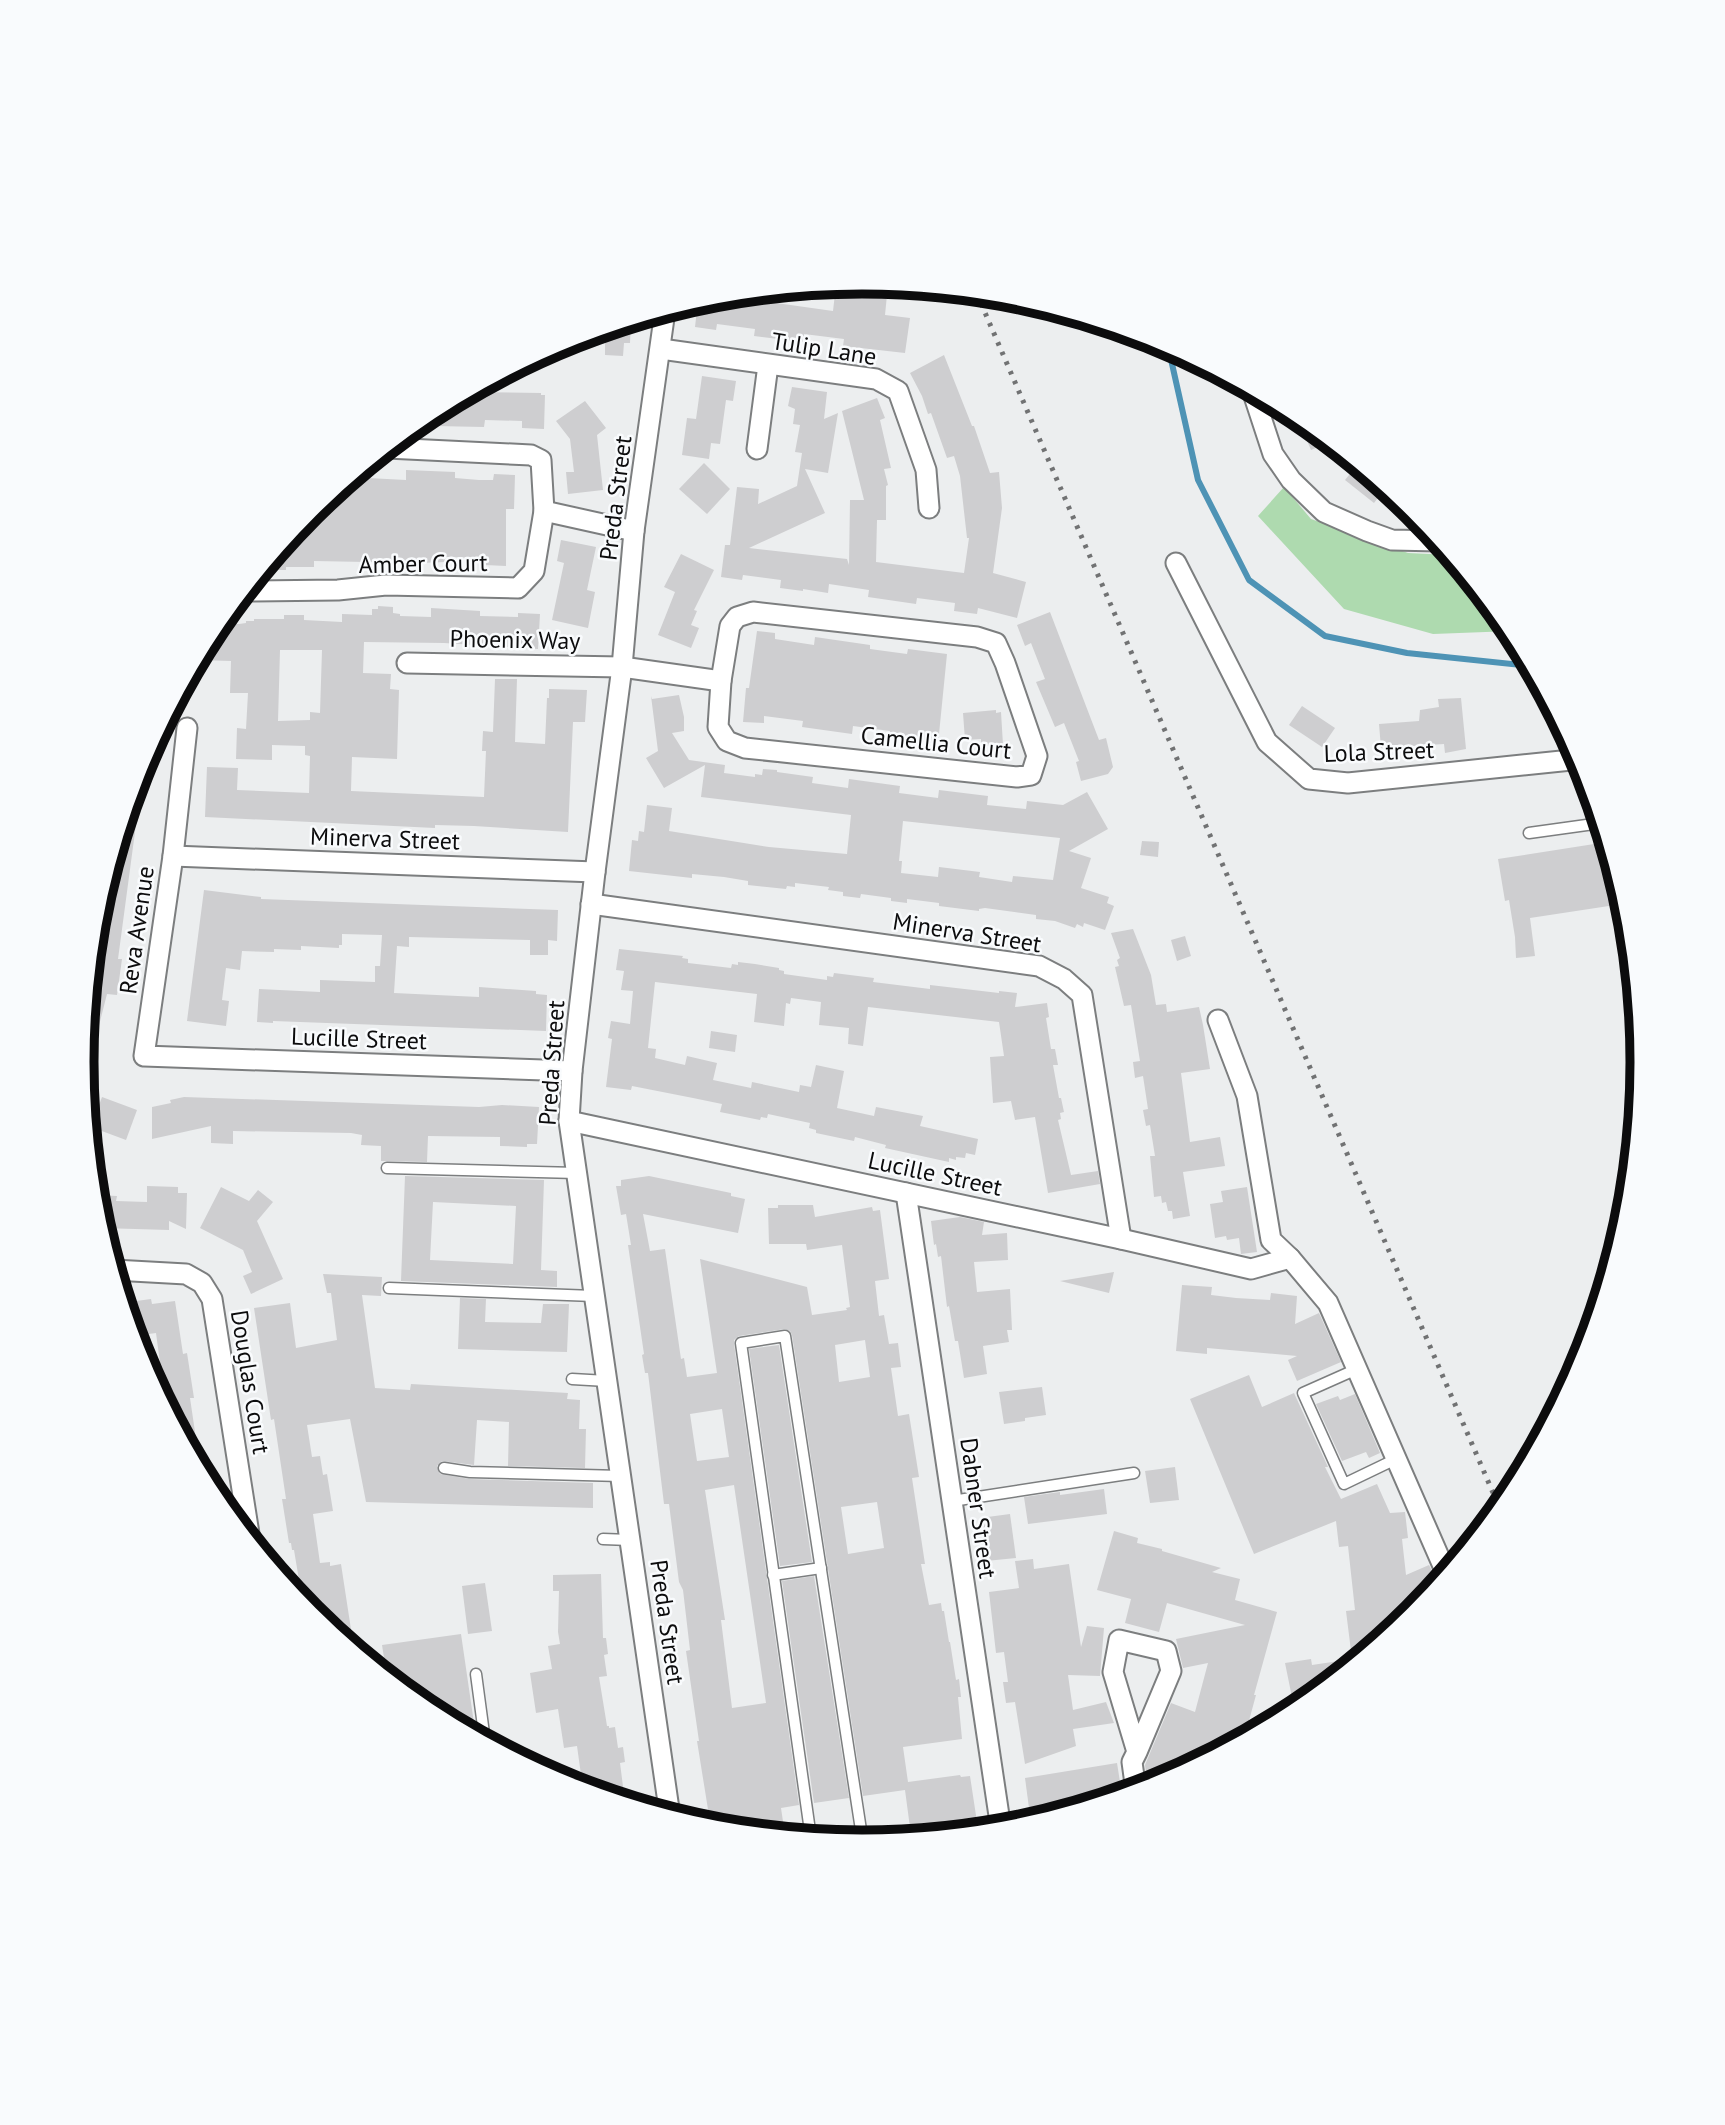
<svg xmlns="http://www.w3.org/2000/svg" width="1725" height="2125" font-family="'PT Sans',sans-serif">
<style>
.green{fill:#aedaaf}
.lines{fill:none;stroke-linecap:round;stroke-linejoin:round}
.stream{stroke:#4e93b5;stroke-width:6}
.building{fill:#ceced0;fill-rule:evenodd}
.lane-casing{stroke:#7c7e7f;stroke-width:13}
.street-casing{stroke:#7c7e7f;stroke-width:23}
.lane{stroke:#fff;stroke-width:10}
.street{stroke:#fff;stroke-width:19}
.rail{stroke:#717273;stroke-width:5;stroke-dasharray:3.5 7;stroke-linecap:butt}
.labels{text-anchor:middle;stroke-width:5;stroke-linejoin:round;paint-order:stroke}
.street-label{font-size:24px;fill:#0c0c0d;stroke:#f9fbfd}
.rim{fill:none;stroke:#0c0c0d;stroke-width:9}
</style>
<rect width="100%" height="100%" fill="#eceeef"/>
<polygon class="green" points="1284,487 1311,519 1408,553 1450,555 1512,631 1433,634 1344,609 1258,516"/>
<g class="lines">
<polyline class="stream" points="1168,346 1198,480 1249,580 1325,636 1407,653 1531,666"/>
</g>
<g class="building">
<polygon points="863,282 888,285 885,315 910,318 905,353 843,346 844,339 804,334 803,342 754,336 755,329 717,324 716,330 695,327 698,301 711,297 727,296 833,311 836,285"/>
<polygon points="631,321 630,343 624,343 623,356 605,355 605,342 576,341 575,338"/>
<polygon points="944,355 972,426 974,426 990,473 999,472 1002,508 993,573 1026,582 1017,618 978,608 977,614 954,611 955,603 917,598 916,604 868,597 869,590 829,584 828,593 803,589 803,591 780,588 781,580 743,575 742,580 721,577 725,545 730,545 737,487 759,489 758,504 797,486 802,453 795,452 800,425 793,424 795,409 788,406 792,387 827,392 824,419 838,413 828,473 805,469 825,513 749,548 847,559 849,565 850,500 864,500 842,411 877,398 885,418 880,420 891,468 884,469 888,485 886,486 886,520 877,520 876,562 964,573 969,538 967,538 960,476 954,456 947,458 931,413 928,414 922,396 910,373"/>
<polygon points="702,376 736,381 733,401 726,400 720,444 711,443 709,459 682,455 687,418 696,419"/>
<polygon points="470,392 541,393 541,395 545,395 544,429 522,428 522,421 485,420 484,427 435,426 435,410"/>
<polygon points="585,401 606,428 597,435 603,490 568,494 566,472 574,472 570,439 556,421"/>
<polygon points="1295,413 1296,414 1330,442 1311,450"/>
<polygon points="704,463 730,489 707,514 679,489"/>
<polygon points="368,464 368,478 406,480 406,470 455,472 455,478 479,480 493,480 494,474 515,475 514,509 506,509 506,566 485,565 485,558 446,557 446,562 419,563 314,561 314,567 286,567 286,570 262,570 311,510"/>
<polygon points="1358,464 1383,485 1383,491 1374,503 1345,480"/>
<polygon points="561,540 596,547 587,590 595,592 588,628 552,620 564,563 557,561"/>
<polygon points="681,554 714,570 694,610 697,611 691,625 699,628 691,648 658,635 675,592 664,587"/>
<path d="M378 606 393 607V613L400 614V616L431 617V608L480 611V616L518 617V613L540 614 538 649 444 643 364 642 363 673 391 674 390 689 399 690 397 759 352 757 351 791 484 797 486 751H482L483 731 493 732 495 679H517L515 742 545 744 547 698H549V689L587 690 585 722H573L568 832 474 826 435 825V828L205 817 207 767 238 768 237 790 309 793 310 756 305 755V746L272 745V760L236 759 237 728 246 729 248 693H230L231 661 197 660 214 629 218 623 239 624 246 623V621H254V619H284V615H304V620L342 622V614L372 615V609H378ZM280 650H322L320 713 310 712V720L278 721Z"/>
<polygon points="1050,612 1099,740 1106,738 1113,767 1108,774 1081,781 1076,762 1079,761 1064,723 1055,727 1036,682 1045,679 1031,643 1025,646 1017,625"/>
<polygon points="757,631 775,633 775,639 814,645 815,637 870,645 870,649 907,654 908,649 947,654 938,744 889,737 890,731 853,726 852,734 802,727 803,721 764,716 764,723 743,722 746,688 749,688"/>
<path d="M679 695 684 717V731L672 733 689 760 725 765 724 773 755 777V774L762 775 763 769 777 770V772L813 777 812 783 848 788 849 779 900 786 899 793 938 798 939 790 988 796 987 805 1026 809 1027 801 1063 805 1087 792 1108 829 1069 851 1091 858 1081 888 1109 897 1107 903 1114 906 1105 930 1084 923 1083 927 1077 924 1075 928 1055 921 1036 919V915L985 908 979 909V911L939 906V903L907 899V903L891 901V898L861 894 860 898 843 896V892L828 890 829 887 795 883V887L787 886 786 889 748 885V881L724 877 692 874V878L629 871 632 840 638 841 639 831 644 832 647 805 672 808 669 831 769 847 847 854 851 815 701 797 705 765 664 788 646 758 658 751 651 696 652 699ZM903 821 1060 838 1053 880 1013 876 1012 882 979 877 980 872 939 867 938 877 901 873 902 861H899Z"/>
<polygon points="1461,698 1466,749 1445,753 1444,744 1381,748 1379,724 1419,721 1420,710 1439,707 1438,699"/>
<polygon points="1302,706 1335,728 1322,747 1289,725"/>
<polygon points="996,710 996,713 1001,712 1003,745 981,746 981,739 965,740 963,713"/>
<polygon points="131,800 139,802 118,959 122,959 117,995 107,994 92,1053 83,1052 97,910"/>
<polygon points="1142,841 1159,842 1158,857 1140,855"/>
<polygon points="1607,842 1618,877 1622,904 1530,918 1535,956 1516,958 1515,937 1509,900 1505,901 1498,859"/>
<polygon points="204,890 261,897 261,899 558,910 557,941 548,940 548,955 530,955 530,940 409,937 409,947 397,946 394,993 479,997 479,987 536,991 536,994 547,995 546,1031 273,1021 273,1023 257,1022 259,989 320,992 320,980 375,982 375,966 380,966 382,935 342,934 342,945 339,945 339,948 301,946 301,950 274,949 274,952 242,951 240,970 226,968 222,1000 229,1001 226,1026 187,1021"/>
<polygon points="1133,929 1151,975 1156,1005 1166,1004 1167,1012 1199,1007 1203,1025 1210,1069 1181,1073 1190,1142 1220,1137 1225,1166 1183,1172 1190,1216 1173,1219 1172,1211 1168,1211 1166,1202 1162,1203 1161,1196 1154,1197 1150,1156 1155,1156 1150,1125 1146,1126 1143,1110 1148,1109 1143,1076 1135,1078 1133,1062 1140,1061 1131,1005 1124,1006 1115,967 1119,966 1117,960 1120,958 1111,933"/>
<polygon points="1185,936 1191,956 1177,961 1171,940"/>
<polygon points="619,949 683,956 682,958 688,959 688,963 731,968 732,964 738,965 738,962 755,964 779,968 779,970 784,971 784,974 827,980 827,976 833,977 834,973 874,978 873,982 930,989 930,985 999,993 999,991 1017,993 1015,1007 1047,1003 1049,1017 1046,1018 1051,1049 1055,1049 1058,1065 1053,1065 1059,1098 1061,1098 1064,1112 1060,1113 1061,1119 1058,1120 1071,1175 1098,1171 1100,1184 1048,1193 1035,1117 1015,1120 1011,1101 993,1103 990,1057 1004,1056 999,1022 868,1007 863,1046 848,1044 849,1028 819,1025 821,1002 791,998 790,1004 786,1003 784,1026 754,1022 757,994 655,982 648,1048 656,1049 655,1058 685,1065 687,1056 717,1063 713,1080 751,1088 752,1082 799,1092 800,1085 811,1087 816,1065 844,1071 837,1108 874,1116 876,1107 923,1116 920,1126 978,1139 975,1155 966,1153 965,1158 956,1157 956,1160 949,1158 949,1162 885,1148 886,1145 855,1137 854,1141 816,1133 816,1130 809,1128 810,1123 768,1114 767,1118 761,1117 760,1120 720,1112 722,1104 693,1098 632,1086 631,1090 606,1087 612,1039 608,1038 611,1021 630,1024 633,991 621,990 624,971 616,970"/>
<polygon points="711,1031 737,1035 735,1052 709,1048"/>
<polygon points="102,1097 137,1110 126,1140 91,1127"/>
<polygon points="184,1097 479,1107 502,1105 539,1107 537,1144 527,1144 527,1147 500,1146 500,1137 428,1136 427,1162 381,1161 381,1146 361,1145 362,1135 351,1133 233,1131 233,1144 211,1143 211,1126 152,1139 152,1107 171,1103 170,1100"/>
<path d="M405 1176 544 1180 541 1270 557 1271V1287L401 1281ZM433 1202 516 1206 513 1264 430 1260Z"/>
<path d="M649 1176 731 1193V1196L745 1199 738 1233 643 1214 650 1251 665 1249 681 1359 684 1358 687 1377 717 1373 700 1259 807 1287 812 1315 847 1310 846 1308 850 1307 842 1245 807 1250 806 1244H769L768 1208H778V1205H813L815 1217 872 1207 873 1211 880 1210 889 1279 875 1281 879 1316 884 1315 889 1344 898 1343 901 1367 891 1368 898 1416 909 1414 919 1477 912 1478 925 1564H921L929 1605 941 1603 942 1611H944L949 1642H950L956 1680 959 1679 961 1697H958L962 1739 903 1747 908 1782 960 1775 961 1777 970 1776 977 1822H973V1825L967 1826 968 1830 931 1836 930 1833 911 1835 905 1790 863 1796 792 1335 790 1331 785 1329 739 1336 734 1340V1344L799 1805 781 1808 785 1835 711 1828 697 1741H699L686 1651 690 1650 683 1590 679 1582 669 1504H664L648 1373H645L642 1355 644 1354 628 1245H631L626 1214 621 1215 616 1186H621V1180ZM865 1340 870 1377 839 1382 835 1345ZM722 1409 729 1457 697 1461 690 1414ZM734 1485 766 1703 732 1708 721 1620H725L705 1490ZM877 1502 884 1548 848 1554 841 1507Z"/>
<polygon points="147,1186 178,1187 178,1193 187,1193 186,1229 169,1221 169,1230 101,1228 97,1214 95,1195 117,1196 116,1201 147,1202"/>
<polygon points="221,1187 249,1201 258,1190 273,1202 257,1221 283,1279 251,1294 243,1276 252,1272 243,1250 200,1228"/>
<polygon points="1247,1187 1257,1252 1241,1254 1239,1238 1227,1240 1226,1236 1215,1238 1210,1204 1223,1202 1221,1191"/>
<polygon points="960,1217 984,1222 982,1235 1007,1233 1008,1260 974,1262 977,1292 1010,1289 1012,1330 1007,1330 1009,1342 983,1346 987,1374 964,1378 958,1341 955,1341 949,1306 947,1307 941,1256 938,1257 936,1244 934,1245 931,1221"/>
<polygon points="1114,1272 1109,1293 1060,1281"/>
<polygon points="323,1274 382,1277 381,1296 362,1295 375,1388 410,1390 411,1384 568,1393 567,1399 580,1400 579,1429 586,1429 585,1468 508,1466 509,1422 477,1420 474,1465 442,1461 437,1466 440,1474 470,1479 593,1483 593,1508 366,1502 350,1419 307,1425 312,1457 320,1456 323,1475 327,1474 333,1511 313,1514 320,1563 330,1562 330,1566 341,1564 354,1649 311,1614 298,1599 296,1587 300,1586 294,1550 292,1550 291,1543 289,1543 282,1499 286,1499 274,1419 271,1420 254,1308 290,1303 296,1348 337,1340 331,1293 327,1293"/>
<polygon points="1182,1285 1212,1287 1211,1295 1236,1298 1270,1300 1271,1293 1297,1296 1295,1324 1319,1313 1341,1362 1297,1381 1288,1360 1297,1356 1207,1348 1207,1354 1176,1351"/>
<polygon points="460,1298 486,1299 485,1322 541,1323 543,1304 569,1304 567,1352 458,1349"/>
<polygon points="151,1299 152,1304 175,1301 183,1354 187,1353 194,1398 190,1398 200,1466 198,1466 155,1386 163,1385 156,1333 134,1336 129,1302"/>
<polygon points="779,1345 812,1562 780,1566 749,1349"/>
<polygon points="1249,1375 1262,1407 1294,1393 1328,1467 1325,1467 1341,1499 1377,1484 1390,1513 1405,1512 1408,1538 1402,1539 1406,1575 1429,1565 1439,1584 1414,1614 1295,1712 1285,1663 1311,1659 1312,1665 1352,1659 1346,1611 1355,1610 1348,1546 1339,1547 1336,1521 1254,1554 1190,1399"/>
<polygon points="1042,1387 1046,1415 1025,1418 1025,1421 1004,1424 999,1392"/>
<polygon points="1355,1394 1380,1453 1369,1458 1366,1452 1342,1461 1316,1404 1338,1396 1340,1400"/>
<polygon points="1175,1467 1179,1500 1150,1503 1145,1471"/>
<polygon points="1104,1489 1107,1514 1028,1524 1024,1497 1060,1492 1060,1495"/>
<polygon points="1010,1514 1016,1558 986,1561 980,1518"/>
<polygon points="1114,1531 1138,1538 1137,1543 1162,1549 1162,1551 1221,1568 1212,1572 1240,1579 1235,1600 1277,1612 1254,1695 1256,1695 1244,1739 1161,1783 1148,1787 1145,1765 1171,1703 1195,1712 1208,1663 1183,1668 1176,1639 1245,1625 1167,1603 1159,1632 1125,1623 1131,1599 1097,1590"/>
<polygon points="1033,1559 1034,1569 1069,1564 1081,1647 1087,1626 1104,1628 1100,1676 1068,1675 1073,1710 1106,1702 1114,1723 1073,1729 1076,1746 1025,1764 1015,1702 1006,1703 1003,1682 1008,1682 1004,1652 996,1653 989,1592 1019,1588 1015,1561"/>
<polygon points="601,1574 603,1638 606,1638 608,1654 604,1655 607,1676 599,1677 607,1726 609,1726 609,1728 615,1727 618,1748 623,1747 625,1762 620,1763 625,1802 583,1789 577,1746 564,1748 558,1709 536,1713 530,1673 552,1669 548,1646 560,1644 558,1632 559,1591 553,1591 553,1575"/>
<polygon points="814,1576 849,1798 814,1803 782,1581"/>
<polygon points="485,1583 492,1631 468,1634 462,1586"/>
<polygon points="461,1634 476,1737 429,1711 387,1677 382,1645"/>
<polygon points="1117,1763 1122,1795 1031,1823 1025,1778"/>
</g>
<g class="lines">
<g class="lane-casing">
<g id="lane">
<polyline points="1529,833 1601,823"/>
<polyline points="387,1168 577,1173"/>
<polyline points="389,1288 594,1296"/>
<polyline points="1357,1369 1303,1393 1344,1484 1396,1459"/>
<polyline points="572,1379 607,1381"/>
<polyline points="444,1468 470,1472 621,1476"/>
<polyline points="952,1501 1134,1473"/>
<polyline points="603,1539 630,1540"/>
<polyline points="773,1575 821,1568"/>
<polyline points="476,1674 485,1741"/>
<polyline points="811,1838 741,1343 785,1336 863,1843"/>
</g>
</g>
<g class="street-casing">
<g id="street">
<polyline points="665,311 634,531 622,667 595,872 572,1071 569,1121 670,1816"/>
<polyline points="661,349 876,379 898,391 926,470 929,508"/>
<polyline points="1252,390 1273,454 1291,480 1324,512 1367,531 1392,540 1439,541"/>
<polyline points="757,449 768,365"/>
<polyline points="544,511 634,531"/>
<polyline points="1176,563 1267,742 1309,779 1348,783 1581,759"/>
<polyline points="245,591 338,590 386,585 518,588 534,571 544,511 541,460 531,455 387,448"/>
<polygon points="753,612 977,637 996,643 1005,663 1037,756 1031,775 1017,777 745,748 727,741 718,727 721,681 730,626 737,617"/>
<polyline points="407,663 622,667 721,681"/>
<polyline points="187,728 173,856 144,1056 572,1071"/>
<polyline points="173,856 595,872"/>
<polyline points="591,904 1039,966 1064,979 1082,995 1121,1239"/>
<polyline points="1218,1020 1247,1096 1271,1240 1290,1258 1328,1303 1447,1575"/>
<polyline points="569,1121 1121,1239 1251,1269 1290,1258"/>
<polyline points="906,1193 1001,1829"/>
<polyline points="114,1270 186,1274 202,1283 212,1299 250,1540"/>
<polyline points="1136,1791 1132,1762 1137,1752 1171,1671 1166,1651 1119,1640 1113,1672 1137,1752"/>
</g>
</g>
<use href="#lane" class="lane"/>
<use href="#street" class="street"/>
<polyline class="rail" points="977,294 1500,1509"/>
</g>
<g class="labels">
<g class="street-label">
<text transform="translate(824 349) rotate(9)" y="8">Tulip Lane</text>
<text transform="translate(616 498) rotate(-83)" y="8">Preda Street</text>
<text transform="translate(423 564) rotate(-1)" y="8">Amber Court</text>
<text transform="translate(515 640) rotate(1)" y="8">Phoenix Way</text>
<text transform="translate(936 743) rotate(6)" y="8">Camellia Court</text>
<text transform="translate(1379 752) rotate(-2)" y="8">Lola Street</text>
<text transform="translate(385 839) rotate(2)" y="8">Minerva Street</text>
<text transform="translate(137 930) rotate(-82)" y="8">Reva Avenue</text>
<text transform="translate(967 933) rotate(9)" y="8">Minerva Street</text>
<text transform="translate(359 1039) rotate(2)" y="8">Lucille Street</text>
<text transform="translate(552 1063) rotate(-86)" y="8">Preda Street</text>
<text transform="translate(935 1174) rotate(12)" y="8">Lucille Street</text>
<text transform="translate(250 1382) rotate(81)" y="8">Douglas Court</text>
<text transform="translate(978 1508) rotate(82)" y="8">Dabner Street</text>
<text transform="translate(667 1622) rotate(82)" y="8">Preda Street</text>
</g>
</g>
<path d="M0 0H1725V2125H0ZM94 1062a768 768 0 1 1 1536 0a768 768 0 1 1-1536 0Z" fill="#f9fbfd" fill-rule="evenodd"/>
<path class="rim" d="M94 1062a768 768 0 1 1 1536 0a768 768 0 1 1-1536 0Z"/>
</svg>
